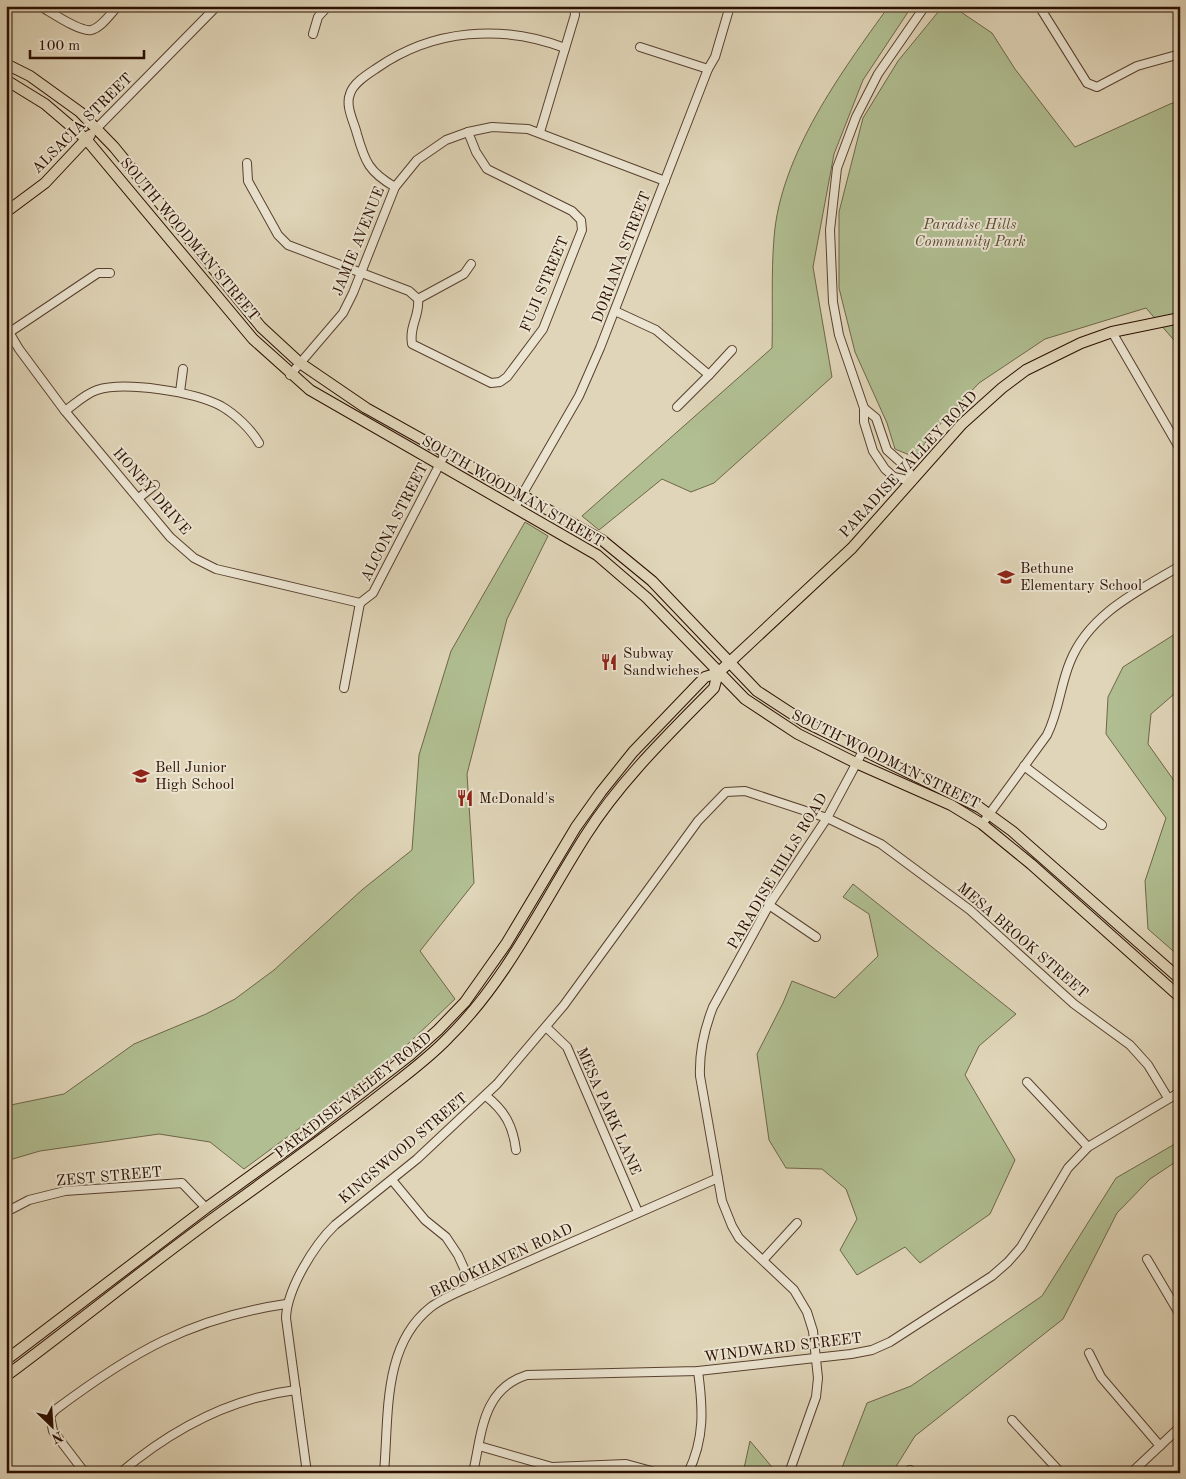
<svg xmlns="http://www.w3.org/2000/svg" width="1186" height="1479" font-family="'Old Standard TT',serif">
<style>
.green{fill:#b0be91;stroke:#6e6648}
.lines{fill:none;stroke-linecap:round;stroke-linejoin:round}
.minor-casing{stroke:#58402e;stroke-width:10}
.major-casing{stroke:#2b0f00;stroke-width:12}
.minor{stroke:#ebe4d1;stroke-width:8}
.major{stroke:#e0d5b8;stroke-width:10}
.labels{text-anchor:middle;stroke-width:4;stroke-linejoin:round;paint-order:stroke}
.street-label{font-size:15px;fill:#2b0f00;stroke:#ebe4d1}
.park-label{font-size:15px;font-style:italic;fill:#5a4c33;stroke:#ebe4d1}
.poi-label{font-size:15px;fill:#2b0f00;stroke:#ebe4d1;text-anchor:start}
</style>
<rect width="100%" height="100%" fill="#e0d5b8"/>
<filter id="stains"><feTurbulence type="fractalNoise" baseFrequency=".004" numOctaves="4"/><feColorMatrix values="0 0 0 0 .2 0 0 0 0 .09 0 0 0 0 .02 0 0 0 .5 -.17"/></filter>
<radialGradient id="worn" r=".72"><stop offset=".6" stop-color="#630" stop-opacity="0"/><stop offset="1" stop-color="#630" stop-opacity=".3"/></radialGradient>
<g class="green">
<path d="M889 6H912L863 80 834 154 813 267 832 377 714 483 691 492 662 479 599 530 582 516 772 348C773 311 771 274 774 238 780 155 842 71 889 6Z"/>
<polygon points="943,6 952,6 992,33 1015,69 1075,147 1170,104 1180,101 1180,347 1146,308 1045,339 979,383 930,435 919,453 912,456 895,449 887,423 855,352 839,288 839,212 863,118 898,61"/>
<polygon points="525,522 548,536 507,619 467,774 474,883 420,951 455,999 389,1062 244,1169 210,1142 159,1134 40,1151 6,1161 6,1106 64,1094 134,1044 206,1014 235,999 274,970 363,889 412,850 419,755 451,651"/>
<polygon points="1175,634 1180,634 1180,689 1151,714 1148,744 1180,789 1180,901 1178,905 1180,957 1148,929 1145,881 1166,818 1106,734 1108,697 1123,667"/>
<polygon points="853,884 1016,1014 979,1046 965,1075 1015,1160 990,1214 920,1263 905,1247 857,1275 840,1250 857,1219 846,1189 822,1169 786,1168 769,1140 757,1054 783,1003 792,981 835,998 878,956 869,914 843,897"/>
<polygon points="1180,1141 1180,1159 1150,1179 1117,1213 1063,1319 915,1436 892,1473 840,1473 867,1403 911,1386 1042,1296 1116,1178"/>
<polygon points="750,1441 777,1473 743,1473"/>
</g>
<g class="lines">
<g class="minor-casing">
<g id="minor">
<path d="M40 6C51 12 79 32 91 30 101 28 111 13 118 6"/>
<polyline points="1039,6 1087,83 1097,87 1137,66 1180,54"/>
<polyline points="313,34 318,17 328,6"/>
<polyline points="640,47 708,69"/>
<polyline points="96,129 217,6"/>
<polyline points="540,132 575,15 574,6"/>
<polyline points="247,163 248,181 278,235 288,245 409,291 418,299"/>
<path d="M395 187C369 172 365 162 357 134 354 122 345 106 350 94 353 83 368 74 377 68 433 29 502 24 565 48"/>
<path d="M418 299C420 316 409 325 412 344L491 383 500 382 507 377 543 329 582 230 581 220 572 211 487 169 476 152 468 132"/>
<polyline points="418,299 464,274 471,264"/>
<polyline points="615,311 656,330 709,375 677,407"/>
<polyline points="6,327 19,349 65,411 170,537 194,558 216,569 360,603"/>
<polyline points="10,332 98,273 110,273"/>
<polyline points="1112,332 1180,449"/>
<polyline points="290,375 343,313 353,293 395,187 417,160 446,140 468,132 492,127 528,129 665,181"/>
<polyline points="709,375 732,350"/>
<polyline points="180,392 183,369"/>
<polyline points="864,408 876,418 887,450 908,469 912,481"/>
<path d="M65 411C75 404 85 394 97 390 125 381 195 392 221 406 235 414 251 429 259 443"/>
<polyline points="912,481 894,477 885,469 873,451 864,422 864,408 839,335 833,302 830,230 837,168 856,117 878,74 925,6"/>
<polyline points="140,497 155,485"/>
<polyline points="515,507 579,396 600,348 708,69 715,57 730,6"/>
<polyline points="360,603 373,593 446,452"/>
<polyline points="344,688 360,603"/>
<polyline points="1024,766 1102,825"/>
<path d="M982 824 1047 735C1059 711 1060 686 1070 662 1089 614 1138 591 1180 566"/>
<polyline points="769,905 816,937"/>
<polyline points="546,1027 567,1047 638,1212"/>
<polyline points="1027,1082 1088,1147"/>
<path d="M486 1096C505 1111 513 1126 516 1150"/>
<polyline points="392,1180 425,1220 446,1237 458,1255 472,1286"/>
<polyline points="6,1212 29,1200 65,1191 182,1183 206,1208"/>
<polyline points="764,1259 797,1223"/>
<polyline points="1147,1259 1180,1315"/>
<polyline points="1089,1353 1101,1377 1160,1446"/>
<polyline points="1012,1420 1061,1473"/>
<polyline points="479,1446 552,1467 626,1464 659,1473"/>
<polyline points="910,1470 913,1473"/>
<path d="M85 1473 53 1431 50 1416 55 1410C131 1353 190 1318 286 1304"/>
<path d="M120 1473C171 1430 229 1398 296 1390"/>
<path d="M307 1473 286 1318C287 1289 314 1245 335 1225L417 1159 497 1084 564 1005 698 821 726 792 745 791 827 818 881 844 970 910 1074 1004 1130 1045 1148 1065 1168 1098"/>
<path d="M384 1473C389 1416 382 1345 431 1307 443 1298 458 1292 472 1286L718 1178"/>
<path d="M473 1473C482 1433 482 1389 527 1375L698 1371 851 1354 872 1350 890 1342 992 1276 1008 1262 1021 1247 1068 1168 1088 1147 1180 1092"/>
<path d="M688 1473C705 1438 703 1408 698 1371"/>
<path d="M789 1473 816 1397 818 1378 813 1331 807 1312 794 1290 739 1238 732 1226 722 1201 700 1076C699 1052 704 1030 713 1007L769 905 827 818 863 751"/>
<polyline points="1131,1473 1180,1427"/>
</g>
</g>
<g class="major-casing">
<g id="major">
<polyline points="6,64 30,76 80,112 114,147 261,327 300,363 366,408 602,540 652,581 757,691 803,721 979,807 1012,831 1180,979"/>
<polyline points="6,80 45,104 86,139 253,339 310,390 597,555 647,598 745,699 798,734 856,763 951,805 982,824 1031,864 1180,997"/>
<polyline points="6,212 45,183 90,135"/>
<polyline points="6,1360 206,1208 307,1135 410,1055 438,1030 465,1002 506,944 576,827 601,792 633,752 705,677 718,673 852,548 962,424 1002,388 1026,370 1081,343 1112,332 1180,318"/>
<path d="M6 1376C80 1321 151 1263 226 1209 276 1173 326 1137 375 1099 400 1079 426 1061 448 1038 507 980 542 904 586 835 621 780 668 735 714 688L718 673"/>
</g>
</g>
<use href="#minor" class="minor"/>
<use href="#major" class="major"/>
</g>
<defs>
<g id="school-bare" transform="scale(1.35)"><path d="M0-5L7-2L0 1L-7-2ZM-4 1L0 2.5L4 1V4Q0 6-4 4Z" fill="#8f2418" stroke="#ebe4d1" stroke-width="2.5" paint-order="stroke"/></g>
<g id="restaurant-bare" transform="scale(1.35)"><path d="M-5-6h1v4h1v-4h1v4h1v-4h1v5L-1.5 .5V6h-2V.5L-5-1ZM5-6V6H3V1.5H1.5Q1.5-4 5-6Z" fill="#8f2418" stroke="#ebe4d1" stroke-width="2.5" paint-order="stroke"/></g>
</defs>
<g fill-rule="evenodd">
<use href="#school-bare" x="1006" y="577"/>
<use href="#restaurant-bare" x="609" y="662"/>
<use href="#school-bare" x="141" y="776"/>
<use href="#restaurant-bare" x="465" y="798"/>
</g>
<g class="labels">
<g class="street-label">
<text transform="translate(82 123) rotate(-45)" y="5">ALSACIA STREET</text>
<text transform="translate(190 239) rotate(50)" y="5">SOUTH WOODMAN STREET</text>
<text transform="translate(358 241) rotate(-68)" y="5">JAMIE AVENUE</text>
<text transform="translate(621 257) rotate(-69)" y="5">DORIANA STREET</text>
<text transform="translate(544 284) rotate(-67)" y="5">FUJI STREET</text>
<text transform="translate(908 464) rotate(-47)" y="5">PARADISE VALLEY ROAD</text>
<text transform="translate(152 491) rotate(49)" y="5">HONEY DRIVE</text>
<text transform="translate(513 491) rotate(30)" y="5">SOUTH WOODMAN STREET</text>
<text transform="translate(394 522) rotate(-63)" y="5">ALCONA STREET</text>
<text transform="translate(886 759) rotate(26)" y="5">SOUTH WOODMAN STREET</text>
<text transform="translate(777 871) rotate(-59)" y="5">PARADISE HILLS ROAD</text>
<text transform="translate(1023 940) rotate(41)" y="5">MESA BROOK STREET</text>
<text transform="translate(353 1095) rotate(-38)" y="5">PARADISE VALLEY ROAD</text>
<text transform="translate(609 1111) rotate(66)" y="5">MESA PARK LANE</text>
<text transform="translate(403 1148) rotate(-40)" y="5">KINGSWOOD STREET</text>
<text transform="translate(109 1176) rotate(-5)" y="5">ZEST STREET</text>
<text transform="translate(501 1260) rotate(-25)" y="5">BROOKHAVEN ROAD</text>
<text transform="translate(783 1347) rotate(-7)" y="5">WINDWARD STREET</text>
</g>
<g class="park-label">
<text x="970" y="229">Paradise Hills<tspan x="970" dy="17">Community Park</tspan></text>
</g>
<g class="poi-label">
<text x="1020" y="573">Bethune<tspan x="1020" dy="17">Elementary School</tspan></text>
<text x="623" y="658">Subway<tspan x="623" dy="17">Sandwiches</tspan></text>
<text x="155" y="772">Bell Junior<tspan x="155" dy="17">High School</tspan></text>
<text x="479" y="803">McDonald's</text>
</g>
</g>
<rect width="1186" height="1479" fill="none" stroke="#e0d5b8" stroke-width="25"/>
<rect x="8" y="8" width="1171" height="1464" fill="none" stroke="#2b0f00" stroke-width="2.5"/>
<rect x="12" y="12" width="1161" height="1454" fill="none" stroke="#2b0f00"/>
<g transform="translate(52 1426) rotate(155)" stroke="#ebe4d1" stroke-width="4" paint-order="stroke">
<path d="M0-4L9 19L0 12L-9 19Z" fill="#2b0f00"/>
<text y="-8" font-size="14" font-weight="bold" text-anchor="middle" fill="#2b0f00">N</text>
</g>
<path d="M30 50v8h114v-8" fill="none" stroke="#2b0f00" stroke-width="2.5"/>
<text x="38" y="50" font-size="15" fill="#2b0f00" stroke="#ebe4d1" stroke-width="4" paint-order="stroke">100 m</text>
<rect width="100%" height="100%" filter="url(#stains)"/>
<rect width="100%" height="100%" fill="url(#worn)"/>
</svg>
